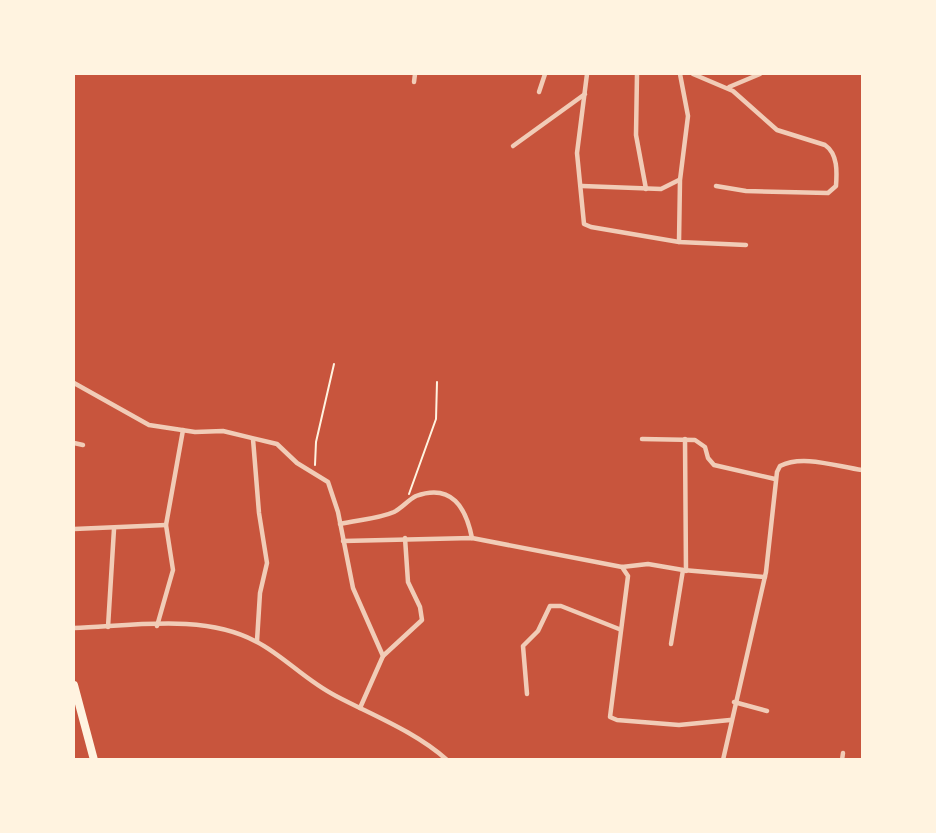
<svg xmlns="http://www.w3.org/2000/svg" width="936" height="833" font-family="'IBM Plex Sans',sans-serif">
<style>
.lines{fill:none;stroke-linecap:round;stroke-linejoin:round}
.path{stroke:#fff3e0;stroke-width:2}
.minor{stroke:#f1ccb7;stroke-width:4.5}
.primary{stroke:#fff3e0;stroke-width:8}
</style>
<rect width="100%" height="100%" fill="#c8553d"/>
<g class="lines">
<g class="path">
<polyline points="315,465 316,442 334,364"/>
<polyline points="409,494 436,419 437,382"/>
</g>
<g class="minor">
<polyline points="587,74 577,153 584,224 591,227 679,242 746,245"/>
<polyline points="637,74 636,135 646,189"/>
<path d="M693 74 733 91 777 130 825 145C838 154 837 172 836 186L828 193 746 191 716 186"/>
<polyline points="414,82 415,74"/>
<polyline points="729,87 760,74"/>
<polyline points="539,92 545,74"/>
<polyline points="513,146 585,94"/>
<polyline points="582,186 661,189 679,180"/>
<polyline points="679,242 680,180 688,116 680,74"/>
<polyline points="74,383 149,425 195,432 223,431 277,444 297,463 328,482 338,512 353,588 383,656 360,708"/>
<polyline points="253,439 259,513 267,563 260,593 257,641"/>
<polyline points="642,439 695,440 705,447 708,458 714,465 775,479"/>
<polyline points="685,439 686,571"/>
<polyline points="74,443 83,445"/>
<path d="M340 524C357 520 378 519 394 512 402 508 408 500 416 496 452 483 466 508 472 538"/>
<polyline points="74,529 166,525"/>
<polyline points="343,541 472,538 622,567 628,576 610,717 617,720 679,725 730,720"/>
<polyline points="622,567 648,564 683,570 765,577"/>
<polyline points="157,626 173,570 166,525 183,430"/>
<polyline points="108,627 114,529"/>
<path d="M74 628C131 626 205 613 257 642 284 656 306 681 336 696 372 715 416 732 447 760"/>
<polyline points="671,644 683,570"/>
<polyline points="383,656 422,620 420,607 408,582 405,538"/>
<polyline points="527,694 523,646 538,631 550,606 561,606 619,629"/>
<polyline points="734,702 767,711"/>
<path d="M723 760 766 572 777 472 780 466C803 454 838 467 862 470"/>
<polyline points="842,760 843,753"/>
</g>
<polyline class="primary" points="74,685 94,760"/>
</g>
<rect width="936" height="833" fill="none" stroke="#fff3e0" stroke-width="150"/>
</svg>
